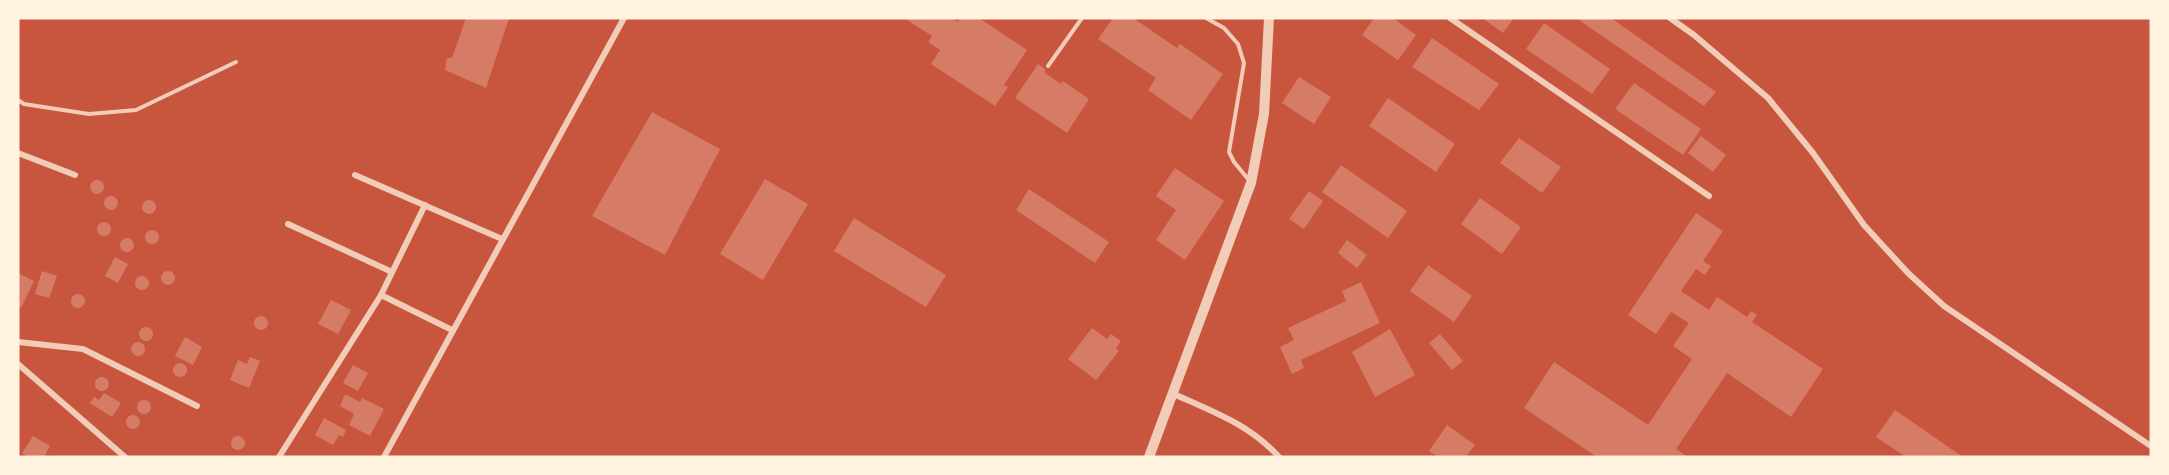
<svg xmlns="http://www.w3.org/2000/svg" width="2169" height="475" font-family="'PT Sans Narrow',sans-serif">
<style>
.building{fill:#d67c66}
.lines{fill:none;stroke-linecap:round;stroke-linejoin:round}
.service{stroke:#f1ccb7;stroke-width:4}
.minor{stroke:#f1ccb7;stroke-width:6}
.tertiary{stroke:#f1ccb7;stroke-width:10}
</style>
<rect width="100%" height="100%" fill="#c8553d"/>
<g class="building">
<polygon points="466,18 509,18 486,88 445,70 447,58 452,58"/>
<polygon points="904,18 951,18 958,22 960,18 979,18 1027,50 1004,85 1008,87 995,106 931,64 940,50 928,42 932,36"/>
<polygon points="1113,18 1133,18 1177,48 1180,44 1223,74 1191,120 1148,90 1156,78 1098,39"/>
<polygon points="1374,18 1393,18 1416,35 1398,60 1362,35"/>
<polygon points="1482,18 1514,18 1503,33"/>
<polygon points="1576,18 1611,18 1716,92 1704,106"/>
<polygon points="1544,23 1610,69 1592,94 1526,49"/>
<polygon points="1432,38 1499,84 1479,110 1412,67"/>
<polygon points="1038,64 1045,69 1045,73 1061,84 1063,81 1089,99 1067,133 1015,98"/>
<polygon points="1299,77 1331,97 1314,124 1282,103"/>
<polygon points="1634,83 1701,129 1683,155 1615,109"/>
<polygon points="1388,98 1455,144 1436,172 1369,126"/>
<polygon points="652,112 720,149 665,255 592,216"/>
<polygon points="1701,136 1726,155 1713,172 1688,153"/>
<polygon points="1519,138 1561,167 1542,193 1500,163"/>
<polygon points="1341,165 1407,211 1388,238 1322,192"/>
<polygon points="1175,168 1224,201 1185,260 1156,240 1176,210 1156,196"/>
<polygon points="765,179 808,204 763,280 720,254"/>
<circle cx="97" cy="187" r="7"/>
<polygon points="1029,189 1109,242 1095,263 1016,210"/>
<polygon points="1309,191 1323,201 1304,229 1289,219"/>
<circle cx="111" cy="203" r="7"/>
<polygon points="1480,198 1521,227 1502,254 1461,224"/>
<circle cx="149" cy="207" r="7"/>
<polygon points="1696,213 1723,231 1703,261 1711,266 1705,275 1696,269 1681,291 1709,310 1717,297 1747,317 1751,311 1757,315 1752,322 1823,369 1791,417 1727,373 1676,449 1688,457 1597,457 1524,408 1554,362 1648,425 1692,359 1673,346 1689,323 1671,312 1656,334 1628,315"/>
<polygon points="854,218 946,275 926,307 834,251"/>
<circle cx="104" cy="229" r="7"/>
<circle cx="152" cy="237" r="7"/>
<circle cx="127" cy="245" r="7"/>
<polygon points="1347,240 1367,255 1357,268 1338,253"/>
<polygon points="115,257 128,264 118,283 105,276"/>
<polygon points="1428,265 1472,296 1454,322 1410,291"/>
<polygon points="42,271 57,276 49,298 35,294"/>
<circle cx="168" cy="278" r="7"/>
<polygon points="18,273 34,281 21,308 18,306"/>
<circle cx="142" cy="283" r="7"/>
<polygon points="1361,282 1380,323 1301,360 1304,368 1292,374 1280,347 1294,340 1288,328 1346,301 1342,291"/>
<circle cx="78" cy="301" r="7"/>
<polygon points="331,300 351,310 338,334 318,324"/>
<circle cx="261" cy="323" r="7"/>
<circle cx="146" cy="334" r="7"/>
<polygon points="1092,328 1107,339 1111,334 1121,341 1116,348 1119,351 1096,380 1068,359"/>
<polygon points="1390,329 1415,375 1375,397 1352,352"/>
<polygon points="1440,334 1463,361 1452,370 1429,343"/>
<polygon points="185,337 202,347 193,365 175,356"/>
<circle cx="138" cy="349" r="7"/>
<polygon points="250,357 260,361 249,388 230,380 238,360 247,364"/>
<circle cx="180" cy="370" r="7"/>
<polygon points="353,365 368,373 358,391 343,383"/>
<circle cx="102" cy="384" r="7"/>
<polygon points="104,393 121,403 112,417 90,403 94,397 99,400"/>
<polygon points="345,394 360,402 362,398 384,409 370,436 349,425 354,414 340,406"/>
<circle cx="144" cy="407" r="7"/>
<polygon points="1895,410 1963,457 1906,457 1876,437"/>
<circle cx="133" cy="422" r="7"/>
<polygon points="324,418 346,430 343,437 339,435 333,445 315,435"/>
<polygon points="1447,425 1475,445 1466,457 1438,457 1429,451"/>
<polygon points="33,436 50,446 44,457 28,457 22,453"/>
<circle cx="238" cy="443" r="7"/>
</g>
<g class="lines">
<g class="service">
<polyline points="1206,18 1224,28 1238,44 1244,63 1229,152 1234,162 1248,179"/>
<polyline points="1048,66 1082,18"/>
<polyline points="18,100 24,104 89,114 136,110 236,62"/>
</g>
<g class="minor">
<polyline points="1450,18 1709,196"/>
<polyline points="1670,18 1694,35 1768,98 1813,153 1864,225 1908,273 1944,306 2151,446"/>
<polyline points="18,153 75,175"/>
<polyline points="355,175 502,239"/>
<polyline points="288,224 392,272"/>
<polyline points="381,295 452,330"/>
<polyline points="18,342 83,349 197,406"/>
<polyline points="18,364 125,457"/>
<path d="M1174 394C1213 412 1249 424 1279 457"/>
<polyline points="279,457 381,295 425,205"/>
<polyline points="384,457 624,18"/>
</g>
<polyline class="tertiary" points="1149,457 1251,183 1264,114 1269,18"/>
</g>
<rect width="2169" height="475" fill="none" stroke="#fff3e0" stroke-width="39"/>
</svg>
